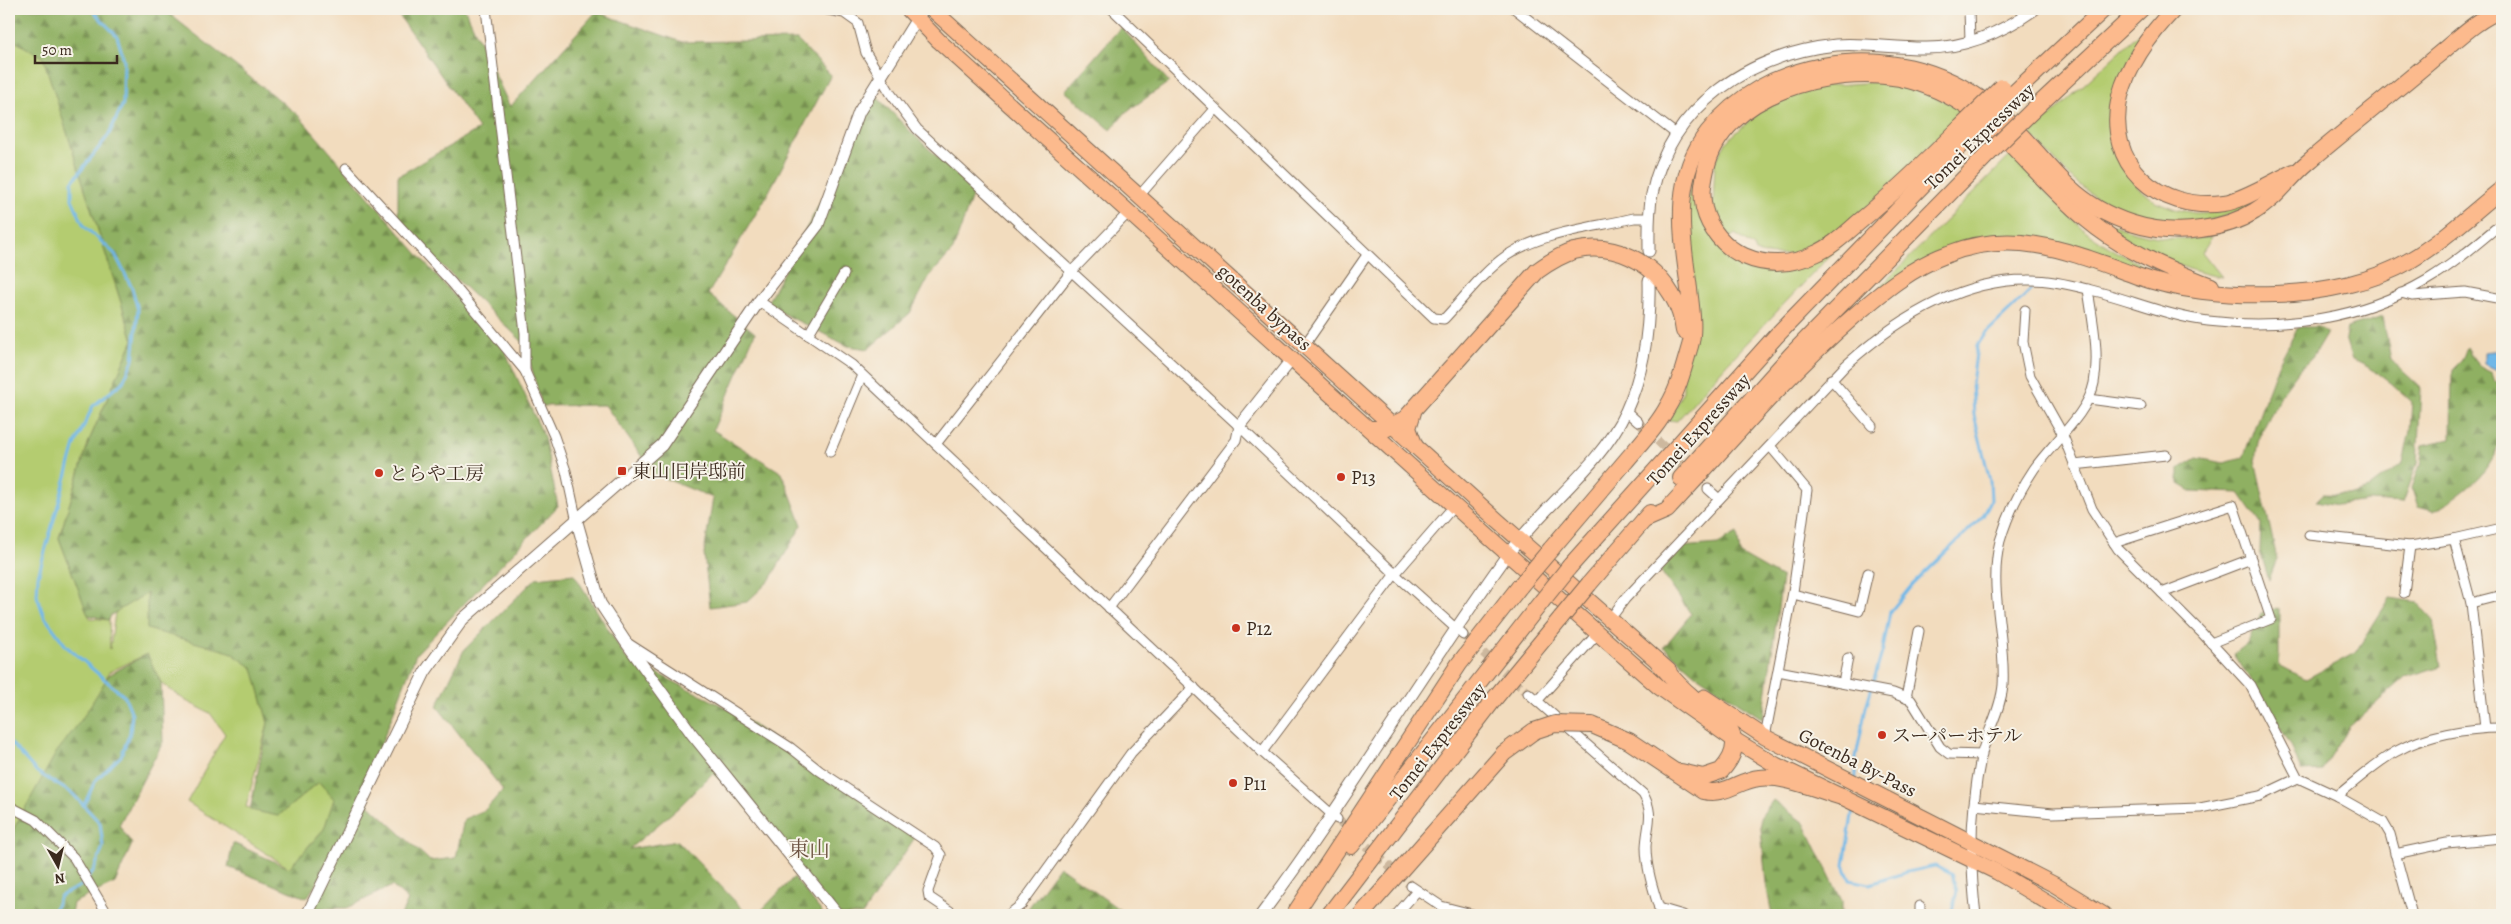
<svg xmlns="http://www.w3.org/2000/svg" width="2511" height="924" font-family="Alegreya,'Noto Serif JP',serif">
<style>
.green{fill:#b4cc70;stroke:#787b47}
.forest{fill:url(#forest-firs);stroke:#656d40}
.water{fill:#70b7e7;stroke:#567082}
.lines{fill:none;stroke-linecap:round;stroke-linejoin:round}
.stream{stroke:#70b7e7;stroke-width:3}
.minor-tunnel{stroke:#cdb89e;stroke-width:9;stroke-dasharray:9 4.5;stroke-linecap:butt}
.minor-casing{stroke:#7b6856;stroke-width:11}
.tertiary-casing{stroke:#7b6856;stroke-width:13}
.trunk-casing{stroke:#7b6856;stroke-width:17}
.motorway-casing{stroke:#7b6856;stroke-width:18}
.minor{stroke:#fff;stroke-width:9}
.tertiary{stroke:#fff;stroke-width:11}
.trunk{stroke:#fcba8d;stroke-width:15}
.motorway{stroke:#fcba8d;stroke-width:16}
.motorway-bridge-casing{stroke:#7b6856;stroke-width:18;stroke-linecap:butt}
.motorway-bridge{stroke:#fcba8d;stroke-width:16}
.poi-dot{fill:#c8321e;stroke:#f7f3e8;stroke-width:2}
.labels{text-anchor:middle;stroke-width:4;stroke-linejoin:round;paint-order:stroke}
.street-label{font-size:19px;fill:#3b2a1e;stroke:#f7f3e8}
.poi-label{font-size:19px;fill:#3b2a1e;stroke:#f7f3e8;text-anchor:start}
.quarter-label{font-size:21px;fill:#6e5443;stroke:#f7f3e8}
</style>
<defs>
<pattern id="forest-firs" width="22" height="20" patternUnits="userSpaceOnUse" patternTransform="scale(1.25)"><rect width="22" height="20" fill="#8fb062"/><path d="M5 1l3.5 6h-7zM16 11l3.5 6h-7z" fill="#768f50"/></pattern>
</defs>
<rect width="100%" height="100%" fill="#f7f3e8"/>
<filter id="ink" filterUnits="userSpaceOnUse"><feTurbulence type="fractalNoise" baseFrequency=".02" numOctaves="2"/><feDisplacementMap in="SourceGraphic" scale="10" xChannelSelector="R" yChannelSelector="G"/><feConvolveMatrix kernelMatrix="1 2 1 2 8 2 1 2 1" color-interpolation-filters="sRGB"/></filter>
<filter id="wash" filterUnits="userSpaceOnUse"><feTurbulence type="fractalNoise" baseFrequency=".0096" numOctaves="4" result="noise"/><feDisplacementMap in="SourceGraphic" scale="20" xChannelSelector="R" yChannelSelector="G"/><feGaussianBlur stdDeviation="1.12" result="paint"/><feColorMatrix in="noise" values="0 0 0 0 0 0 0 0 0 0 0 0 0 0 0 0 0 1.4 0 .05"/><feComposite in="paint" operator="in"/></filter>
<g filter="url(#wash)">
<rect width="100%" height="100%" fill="#f2dcbe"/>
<g class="green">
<path d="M2163 11 2119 80 2125 170 2139 188 2155 201 2175 209 2195 213 2218 212 2261 198C2254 203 2246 209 2238 212 2190 230 2131 225 2090 193 2067 177 2050 155 2031 134Z"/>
<polygon points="9,32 43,56 133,340 89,441 59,538 90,618 109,620 110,649 115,613 146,591 254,668 268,723 246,807 278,816 319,782 335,799 324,829 289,868 187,802 225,734 210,713 186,701 161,683 147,654 109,672 9,915"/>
<path d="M1876 82C1908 86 1935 96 1964 110 1924 150 1853 232 1801 251 1786 256 1771 256 1756 252L1754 247 1735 234 1731 237 1722 227 1713 206 1715 162 1726 142 1763 108 1810 87Z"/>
<polygon points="1700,154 1698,181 1734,259 1753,268 1779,270 1841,244 1726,365 1677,421 1669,420 1683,391 1685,206"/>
<path d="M2012 154C2034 179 2056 205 2081 227 2109 250 2142 266 2175 280L1996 236 1878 289Z"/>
<path d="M2091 216C2137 235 2162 242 2212 237L2202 252 2222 277C2175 270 2130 243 2091 216Z"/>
</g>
<g class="forest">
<polygon points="9,9 163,9 298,115 441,281 505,351 544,437 558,506 416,654 348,830 363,799 430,861 456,858 464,819 485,810 503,790 437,706 464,650 536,578 574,574 626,658 731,710 916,836 862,915 838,915 766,827 713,773 679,807 629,849 678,841 748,915 401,915 408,900 392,886 347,908 310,908 341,844 307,898 228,867 233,843 289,868 324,829 334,799 319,782 278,816 250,810 268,723 253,668 230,652 147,629 147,593 111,615 109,620 88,615 59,538 89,441 133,340 43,57 9,38"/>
<polygon points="403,9 465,9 510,107 596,12 682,42 797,40 831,75 766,197 708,294 755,333 713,430 782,473 802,525 769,581 747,602 710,607 704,554 713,498 654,474 605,405 542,406 525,344 398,224 398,176 479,129 400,17"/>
<polygon points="1121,27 1169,82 1126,112 1111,130 1065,91"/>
<polygon points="876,96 912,133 974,191 953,250 929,277 910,313 868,349 848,346 766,305"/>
<path d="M2383 317 2391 360 2421 388 2417 464 2403 503 2369 501 2337 505 2316 501 2323 494 2349 495 2368 489 2403 463 2410 431 2412 402C2394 385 2376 368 2352 360L2345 338 2347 328Z"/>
<polygon points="2298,327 2318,327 2327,333 2312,358 2299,370 2282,393 2259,437 2255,460 2277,559 2269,580 2260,551 2261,524 2239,493 2191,491 2179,484 2179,469 2197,458 2224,463 2243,458 2278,365"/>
<path d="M2467 347 2478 366 2492 373 2495 382 2502 381V413L2497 416C2511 460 2464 493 2433 511L2418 507 2412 488 2420 465 2423 445 2451 439 2452 370 2462 360Z"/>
<polygon points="1737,533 1740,554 1782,578 1763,719 1695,674 1664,647 1691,614 1660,570 1680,547 1718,544"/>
<polygon points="2390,598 2417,602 2433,620 2441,666 2406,677 2349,727 2322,770 2301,771 2291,745 2234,654 2247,644 2261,613 2279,608 2279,665 2306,679 2355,653"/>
<polygon points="147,654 161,683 163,742 119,825 132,844 115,883 73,903 71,915 9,915 9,837 56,753 82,719 109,675"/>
<polygon points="1773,800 1804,823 1842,901 1842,915 1772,915 1766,884 1760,818"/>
<polygon points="1059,866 1120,910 1118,915 1037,915 1027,910"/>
<polygon points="794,877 824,915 757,915"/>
</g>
<polygon class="water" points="2502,350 2502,372 2484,364 2484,352"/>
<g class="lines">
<g class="stream">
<polyline points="9,741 37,772 73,794 100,823 103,847 94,870 82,885 60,896 52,915"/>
<polyline points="1855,778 1856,757 1866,707 1883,649 1890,612 1912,585 1983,516 1991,500 1990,481 1974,415 1972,383 1977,346 1985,334 2031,290"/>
<polyline points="84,805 95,781 121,756 130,733 132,714 125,697 66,646 44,616 37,596 38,576 75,445 93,406 123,382 133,360 138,310 132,288 115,254 84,226 72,199 72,182 108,136 123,104 124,60 117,36 91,9"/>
<polyline points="1853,809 1844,865 1850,880 1870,884 1907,872 1935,866 1951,874 1957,891 1951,915"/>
</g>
</g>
</g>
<g filter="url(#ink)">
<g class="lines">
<g class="minor-tunnel">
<polyline points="1638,422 1708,489"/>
<polyline points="1463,635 1528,693"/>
<polyline points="1337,819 1411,886"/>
</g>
<g class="minor-casing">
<g id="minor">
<polyline points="486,9 525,333 525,371"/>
<polyline points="823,9 844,13 858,23 866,53 891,94 917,129 1239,426 1395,574 1463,635"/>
<path d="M1112 9 1434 318 1444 319C1463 299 1483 272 1506 256 1542 232 1592 228 1634 218H1649"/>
<polyline points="1515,9 1676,134"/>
<polyline points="1969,9 1970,42"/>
<polyline points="346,168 452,283 525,371 554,436 566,471 577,522"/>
<polyline points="1139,196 1215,109"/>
<polyline points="2401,293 2412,296 2465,292 2502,299"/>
<polyline points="759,301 852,365 1262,752 1337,819"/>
<polyline points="2025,310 2023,342 2030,376 2062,433 2092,509 2118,549 2201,632 2250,685 2298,778 2337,796 2383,822 2390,834 2412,915"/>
<polyline points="808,335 844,274"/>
<polyline points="1304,346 1367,255"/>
<polyline points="1831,379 1872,426"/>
<polyline points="2089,399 2141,406"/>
<polyline points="1626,411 1638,422"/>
<polyline points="936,444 1071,272 1130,211"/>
<polyline points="830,452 862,375"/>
<polyline points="2074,465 2166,455"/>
<polyline points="1708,489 1719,499"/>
<polyline points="2309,535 2410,546 2454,539"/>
<polyline points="2114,543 2233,505 2271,619 2211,643"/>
<polyline points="2162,593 2251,559"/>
<polyline points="2404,593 2410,546"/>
<polyline points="1793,594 1859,611 1868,573"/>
<polyline points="2471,603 2502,595"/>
<polyline points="1109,608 1236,440 1239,426"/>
<path d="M1610 619 1625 599 1846 365C1896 320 1958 280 2027 280 2047 279 2068 284 2087 289 2127 298 2166 316 2208 321 2282 330 2361 319 2427 280 2454 264 2478 243 2502 223"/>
<polyline points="629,644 791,748 820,771 935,847 941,855 928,891 929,897 956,915"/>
<polyline points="1778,671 1893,693 1911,700 1940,747 1949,754 1982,755"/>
<polyline points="1843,683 1848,658"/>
<path d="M1528 693 1643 794C1655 815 1647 824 1646 847 1646 867 1653 889 1659 908"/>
<polyline points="1906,698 1919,631"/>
<polyline points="1537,701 1598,633"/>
<polyline points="2485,728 2471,603 2454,539 2502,528"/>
<polyline points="1765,737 1793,592 1807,490 1770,446"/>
<polyline points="1262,752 1395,574 1454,506"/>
<path d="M2337 796C2356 781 2374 764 2395 752 2425 735 2467 728 2502 728"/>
<polyline points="1974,805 2053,813 2200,808 2260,796 2298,778"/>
<polyline points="9,806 36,820 74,858 108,915"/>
<polyline points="2395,854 2447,843 2502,838"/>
<polyline points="1411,886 1441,906 1476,915"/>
<polyline points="1659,908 1683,915"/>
<polyline points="1008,915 1021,905 1131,753 1194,687"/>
<polyline points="1396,915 1417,891"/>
<polyline points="1920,915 1920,906"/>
<path d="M1976 915C1969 860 1970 808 1982 753 1988 730 2001 709 2003 685 2006 638 1988 588 2000 541 2007 517 2020 490 2034 469 2052 443 2088 414 2094 383 2100 352 2092 319 2088 289"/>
</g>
</g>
<g class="tertiary-casing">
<g id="tertiary">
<path d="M1649 251C1649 232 1648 213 1652 194 1670 106 1750 54 1836 45 1865 43 1893 48 1923 48 1965 49 2001 33 2035 9"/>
<polyline points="1239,426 1292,359"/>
<polyline points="577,522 600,603 625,641 692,734 838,915"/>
<polyline points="307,915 425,672 463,619 662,445 759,301 818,225 859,112 923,9"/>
<path d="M1261 915C1348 798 1423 672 1508 554 1544 505 1600 467 1626 411 1645 370 1650 326 1649 281"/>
</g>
</g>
<g class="trunk-casing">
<g id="trunk">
<polyline points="908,9 939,41 1492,540 1659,687 1733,739 1776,765 1997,872 2069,915"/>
<polyline points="932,9 1498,521 1669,671"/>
<polyline points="1704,697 1765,737 2055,885 2104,915"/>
</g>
</g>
<g class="motorway-casing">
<g id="motorway">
<path d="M2174 9C2151 33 2129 63 2120 96 2104 165 2158 212 2224 203 2242 201 2276 180 2294 172"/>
<polyline points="2012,95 2104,9"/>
<polyline points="2031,112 2141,9"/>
<path d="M1961 127C1928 160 1895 192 1859 222 1846 233 1832 247 1815 254 1792 265 1767 266 1744 256 1724 247 1709 229 1704 208 1701 194 1703 183 1706 169 1722 93 1833 65 1899 78 1987 96 2022 166 2085 218 2123 250 2165 268 2211 286"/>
<polyline points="1413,412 1408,428 1414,444"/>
<path d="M1371 429H1385L1405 419 1537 271C1548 263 1560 255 1574 251 1627 238 1678 279 1684 331"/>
<polyline points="1681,478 1792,354 1989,153"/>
<path d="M1644 520 1667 510C1728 444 1786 375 1854 316 1882 292 1912 267 1948 254 2016 227 2073 253 2137 276 2212 303 2340 302 2409 261 2443 241 2472 213 2502 189"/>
<path d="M1551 549C1576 520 1600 491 1625 462 1640 444 1657 427 1668 406 1679 388 1684 366 1690 346 1695 329 1691 307 1689 289 1682 235 1671 179 1708 132 1736 96 1778 74 1822 66 1882 55 1942 68 1990 106 2020 130 2042 161 2069 187 2104 220 2154 236 2201 229 2219 227 2239 221 2255 211 2276 199 2288 179 2307 163 2348 128 2392 94 2433 59 2455 42 2476 19 2502 10"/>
<polyline points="1570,566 1776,336 1971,135"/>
<polyline points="1589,584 1650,513"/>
<path d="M1659 663C1669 674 1679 686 1691 696 1715 717 1755 734 1721 771L1703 777 1681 772"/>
<path d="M1592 725 1629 741 1704 791C1725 796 1739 780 1759 778 1786 775 1817 790 1842 797"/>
<polyline points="1351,846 1542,601"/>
<polyline points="1294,915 1459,664 1520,586"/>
<polyline points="1329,915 1491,703 1561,618"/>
<polyline points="1361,915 1504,753 1534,731"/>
</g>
</g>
<use href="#minor" class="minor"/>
<use href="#tertiary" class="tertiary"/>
<use href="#trunk" class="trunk"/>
<use href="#motorway" class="motorway"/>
<g class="motorway-bridge-casing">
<g id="motorway-bridge">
<polyline points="1961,127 2002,87"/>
<polyline points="1971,135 2012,95"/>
<polyline points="1989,153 2031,112"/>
<polyline points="1520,586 1551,549"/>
<polyline points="1542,601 1570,566"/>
<polyline points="1561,618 1589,584"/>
<polyline points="1534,731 1555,724 1592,725"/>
</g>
</g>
<use href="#motorway-bridge" class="motorway-bridge"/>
</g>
</g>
<g class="poi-dot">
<rect x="617" y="466" width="10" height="10" rx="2.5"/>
<circle cx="379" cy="473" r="5"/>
<circle cx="1341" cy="477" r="5"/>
<circle cx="1236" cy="628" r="5"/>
<circle cx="1882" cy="735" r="5"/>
<circle cx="1233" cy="783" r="5"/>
</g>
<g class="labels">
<g class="street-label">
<text transform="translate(1979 136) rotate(-44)" y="7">Tomei Expressway</text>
<text transform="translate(1265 307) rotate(42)" y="7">gotenba bypass</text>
<text transform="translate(1698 429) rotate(-48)" y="7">Tomei Expressway</text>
<text transform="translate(1437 741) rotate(-52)" y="7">Tomei Expressway</text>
<text transform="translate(1858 762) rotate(27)" y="7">Gotenba By-Pass</text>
</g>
<g class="poi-label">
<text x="632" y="478">東山旧岸邸前</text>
<text x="389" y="480">とらや工房</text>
<text x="1351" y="484">P13</text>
<text x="1246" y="635">P12</text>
<text x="1892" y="742">スーパーホテル</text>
<text x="1243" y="790">P11</text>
</g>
<g class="quarter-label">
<text x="809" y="856">東山</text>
</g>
</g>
<rect width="2511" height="924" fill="none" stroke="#f7f3e8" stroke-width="30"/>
<g transform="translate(58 866) rotate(172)" stroke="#f7f3e8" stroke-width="4" paint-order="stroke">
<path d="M0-4L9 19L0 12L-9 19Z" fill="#3b2a1e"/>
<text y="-8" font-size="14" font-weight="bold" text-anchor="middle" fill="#3b2a1e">N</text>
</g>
<path d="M35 55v8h82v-8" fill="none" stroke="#3b2a1e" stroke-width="2.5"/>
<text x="42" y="55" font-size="15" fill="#3b2a1e" stroke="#f7f3e8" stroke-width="4" paint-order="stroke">50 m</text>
</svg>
